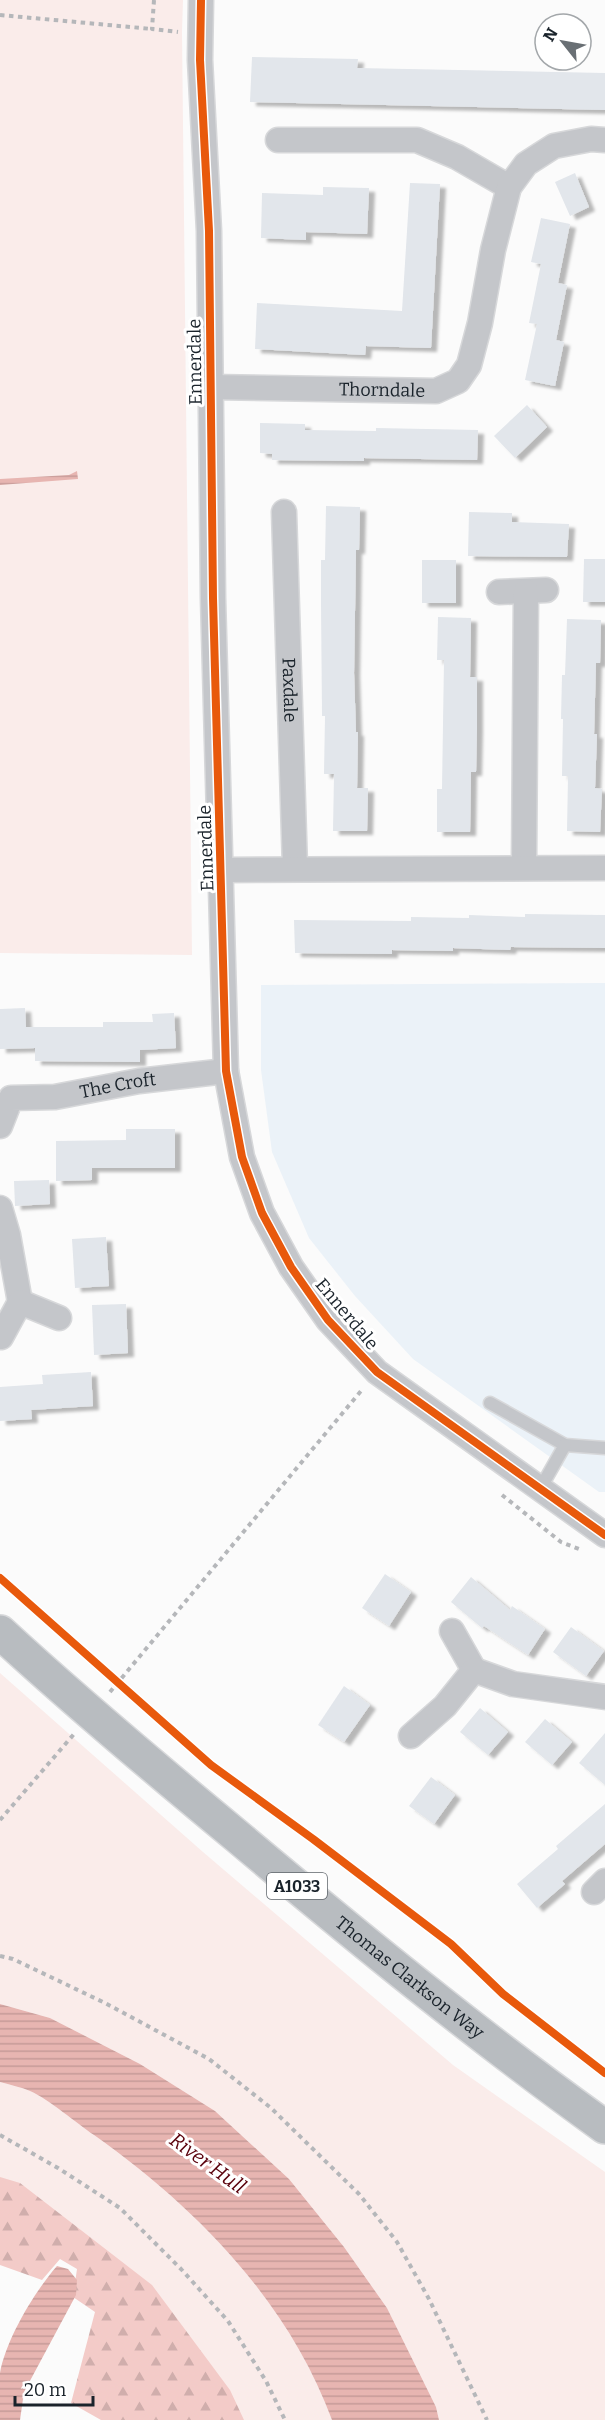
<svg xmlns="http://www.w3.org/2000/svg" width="605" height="2420" font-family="Bitter,serif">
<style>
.built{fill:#ebf2f8}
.green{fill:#faecea}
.forest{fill:url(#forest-firs)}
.water{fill:url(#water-rules)}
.building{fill:#e2e6eb;filter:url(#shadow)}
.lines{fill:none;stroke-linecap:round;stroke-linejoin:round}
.service-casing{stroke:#d7d8da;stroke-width:15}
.minor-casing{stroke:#d7d8da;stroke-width:27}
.trunk-casing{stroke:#d7d8da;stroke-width:36}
.path{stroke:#b5b7ba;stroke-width:4;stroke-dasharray:4.5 4.5;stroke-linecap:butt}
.service{stroke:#c4c6ca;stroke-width:12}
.minor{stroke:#c4c6ca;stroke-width:24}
.trunk{stroke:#b8bcc0;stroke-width:33}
.cycleway-casing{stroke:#fff;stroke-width:11}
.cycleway{stroke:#e8590c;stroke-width:8}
.labels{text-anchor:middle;stroke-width:6;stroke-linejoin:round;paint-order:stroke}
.shield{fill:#fff;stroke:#5f656b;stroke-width:1.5}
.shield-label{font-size:16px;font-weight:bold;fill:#1a232b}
.street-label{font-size:18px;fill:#1a232b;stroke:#fff}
.water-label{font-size:20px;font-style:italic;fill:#5a020c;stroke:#fff}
</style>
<defs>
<pattern id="forest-firs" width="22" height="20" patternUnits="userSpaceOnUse" patternTransform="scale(1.5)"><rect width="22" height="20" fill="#f3cbc8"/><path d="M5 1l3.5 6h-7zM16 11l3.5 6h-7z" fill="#d0aeac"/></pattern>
<pattern id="water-rules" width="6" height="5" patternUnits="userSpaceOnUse" patternTransform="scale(1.5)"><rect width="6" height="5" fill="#e7b5b1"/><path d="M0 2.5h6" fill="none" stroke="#c69b98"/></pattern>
<filter id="shadow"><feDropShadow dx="6" dy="4" stdDeviation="1.5" flood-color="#0004"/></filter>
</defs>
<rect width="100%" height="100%" fill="#fbfbfb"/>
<polygon class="built" points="605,983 605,1492 599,1492 413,1359 355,1296 309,1238 272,1152 261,1070 261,985"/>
<g class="green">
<polygon points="0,0 183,0 182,32 192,955 0,953"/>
<polygon points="0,1673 203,1852 453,2065 605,2172 605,2420 439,2420 436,2407 387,2308 344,2247 289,2179 215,2111 140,2064 50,2018 0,2004"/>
<path d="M0 2082C10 2085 21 2087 30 2091 50 2100 76 2123 94 2135 196 2207 288 2301 332 2420H208L107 2275 0 2200Z"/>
</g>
<polygon class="forest" points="0,2177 20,2183 152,2285 230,2390 244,2420 101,2420 71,2403 95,2312 73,2297 77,2269 60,2259 42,2280 0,2265"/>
<g class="water">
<polygon points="77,471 78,479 0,485 0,479 69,475"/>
<path d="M0 2004 50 2018 140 2064 215 2111 289 2179 344 2247 387 2308 436 2407 439 2420H332C288 2301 196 2207 94 2135 76 2123 50 2100 30 2091 21 2087 10 2085 0 2082Z"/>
<path d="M57 2266 68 2269 77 2280 76 2295 24 2392 20 2420H0C0 2405 0 2388 0 2373 6 2339 35 2291 57 2266Z"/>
</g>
<g class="building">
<polygon points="252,57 358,59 357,68 605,73 605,110 250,102"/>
<polygon points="575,173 589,207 570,216 555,182"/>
<polygon points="410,183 440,184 431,348 366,346 365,355 255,349 257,303 402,311"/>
<polygon points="323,187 369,188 367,234 306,232 306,240 261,238 262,193 323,195"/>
<polygon points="541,218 570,224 558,283 567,285 556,340 564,342 555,386 525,380 537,324 529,323 541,264 531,262"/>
<polygon points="527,405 547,427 515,458 494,436"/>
<polygon points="260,423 305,424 305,430 376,431 376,428 478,430 477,460 364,458 364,461 272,460 272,454 260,453"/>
<polygon points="326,506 360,507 359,550 356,550 354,673 356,732 358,732 357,788 368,788 367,831 333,831 334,774 324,774 325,716 322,716 321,603 321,560 325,560"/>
<polygon points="469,512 512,513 512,522 569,524 567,557 468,556"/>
<polygon points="584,559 605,559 605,602 583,602"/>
<rect x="422" y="560" width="34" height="43"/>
<polygon points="438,617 471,618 470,677 477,677 477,729 476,772 471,772 470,832 437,832 437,789 442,789 444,660 437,660"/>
<polygon points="567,619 601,620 600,663 596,663 594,734 597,734 595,788 602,789 600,832 567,831 568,776 562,776 563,719 561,719 562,675 565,675"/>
<polygon points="525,914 605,915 605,948 511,947 510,950 453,948 453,951 392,950 392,954 295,953 294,920 411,921 411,917 469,918 469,915 525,917"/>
<polygon points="25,1008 26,1027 103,1027 103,1022 153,1022 152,1014 174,1013 176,1048 140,1050 140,1062 35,1061 35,1048 0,1049 0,1009"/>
<polygon points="126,1129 175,1129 175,1168 92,1168 92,1180 56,1181 56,1141 126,1140"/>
<polygon points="49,1180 50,1204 15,1206 14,1181"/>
<polygon points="106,1237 109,1286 75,1288 72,1239"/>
<polygon points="126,1304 128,1353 94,1355 92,1305"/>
<polygon points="91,1372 93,1406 31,1410 32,1419 0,1421 0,1387 43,1384 42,1375"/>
<polygon points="385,1574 411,1592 389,1626 362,1608"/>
<polygon points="471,1577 510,1610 512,1606 545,1629 528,1655 484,1626 482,1628 451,1602"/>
<polygon points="571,1627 604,1651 586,1676 553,1652"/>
<polygon points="344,1686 370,1705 344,1742 318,1725"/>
<polygon points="480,1708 508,1732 488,1755 460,1732"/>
<polygon points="545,1719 572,1742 552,1765 525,1742"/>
<polygon points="605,1733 605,1785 579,1763"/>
<polygon points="431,1777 455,1795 434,1824 409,1806"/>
<polygon points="605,1804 605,1844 562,1881 565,1884 537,1908 517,1884 558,1849 556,1846"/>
</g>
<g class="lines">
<g class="service-casing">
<g id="service">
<polyline points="490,1403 565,1445 605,1448"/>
<polyline points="540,1489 565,1445"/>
</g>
</g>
<g class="minor-casing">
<g id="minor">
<polyline points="201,0 200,60 209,231 213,598 226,1071 242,1157 262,1213 291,1267 328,1320 377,1372 605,1535"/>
<polyline points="278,140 417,140 457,157 509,187"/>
<path id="s1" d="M210 387 436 391 458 381 469 365 480 323 493 250 509 187 526 164 554 146 591 139 605 140"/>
<path id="s2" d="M284 512 295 868"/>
<polyline points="499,592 546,590"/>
<polyline points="524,867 526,592"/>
<polyline points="222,870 605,868"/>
<path id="s3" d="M0 1126 11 1098 55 1097 139 1081 226 1071"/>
<polyline points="0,1208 8,1235 20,1302"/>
<polyline points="1,1337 20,1302 59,1318"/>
<polyline points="452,1631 474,1670"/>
<polyline points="411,1736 445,1706 474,1670 513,1684 605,1697"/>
<polyline points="594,1892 605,1881"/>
</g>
</g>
<g class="trunk-casing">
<g id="trunk">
<path id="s4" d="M0 1632C77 1703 157 1770 238 1837 357 1937 478 2036 605 2127"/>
</g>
</g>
<g class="path">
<polyline points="154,0 152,29 178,32"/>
<polyline points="0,15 152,29"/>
<polyline points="502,1495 561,1542 579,1549"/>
<polyline points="110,1692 361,1391"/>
<polyline points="0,1820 74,1734"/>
<polyline points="0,1956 13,1959 105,2003 209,2059 271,2108 359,2194 397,2242 429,2299 487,2420"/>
<polyline points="0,2135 58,2168 120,2208 181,2269 228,2321 266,2381 285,2420"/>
</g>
<use href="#service" class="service"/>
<use href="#minor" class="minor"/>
<use href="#trunk" class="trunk"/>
<g class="cycleway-casing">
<g id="cycleway">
<polyline points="201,0 200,60 209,231 213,598 226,1071 242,1157 262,1213 291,1267 328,1320 377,1372 605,1535"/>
<polyline points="0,1578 211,1765 313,1839 451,1944 503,1994 605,2073"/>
</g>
</g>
<use href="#cycleway" class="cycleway"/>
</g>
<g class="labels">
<rect class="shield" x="267" y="1873" width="60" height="26" rx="4.5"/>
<g class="shield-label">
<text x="297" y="1892">A1033</text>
</g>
<g class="street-label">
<text transform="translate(195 362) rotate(-91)" y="6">Ennerdale</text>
<text dy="6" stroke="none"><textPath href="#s1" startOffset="172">Thorndale</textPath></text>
<text dy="6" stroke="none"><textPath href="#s2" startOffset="178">Paxdale</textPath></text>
<text transform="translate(206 848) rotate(-92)" y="6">Ennerdale</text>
<text dy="6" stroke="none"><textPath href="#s3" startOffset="138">The Croft</textPath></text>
<text transform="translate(347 1314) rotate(50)" y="6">Ennerdale</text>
<text dy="6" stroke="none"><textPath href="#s4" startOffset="536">Thomas Clarkson Way</textPath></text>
</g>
<g class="water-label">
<text transform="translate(208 2163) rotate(36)" y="7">River Hull</text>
</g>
</g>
<g transform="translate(563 42) rotate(301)"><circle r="28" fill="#ffffff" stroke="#a3a7aa" stroke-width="1.5"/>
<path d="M0-4.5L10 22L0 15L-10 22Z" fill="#696f74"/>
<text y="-9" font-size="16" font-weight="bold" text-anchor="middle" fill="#1a232b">N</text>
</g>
<path d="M15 2396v9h78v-9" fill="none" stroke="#1a232b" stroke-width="3"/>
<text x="24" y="2396" font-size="18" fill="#1a232b" stroke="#ffffff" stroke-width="4.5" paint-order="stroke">20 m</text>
</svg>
